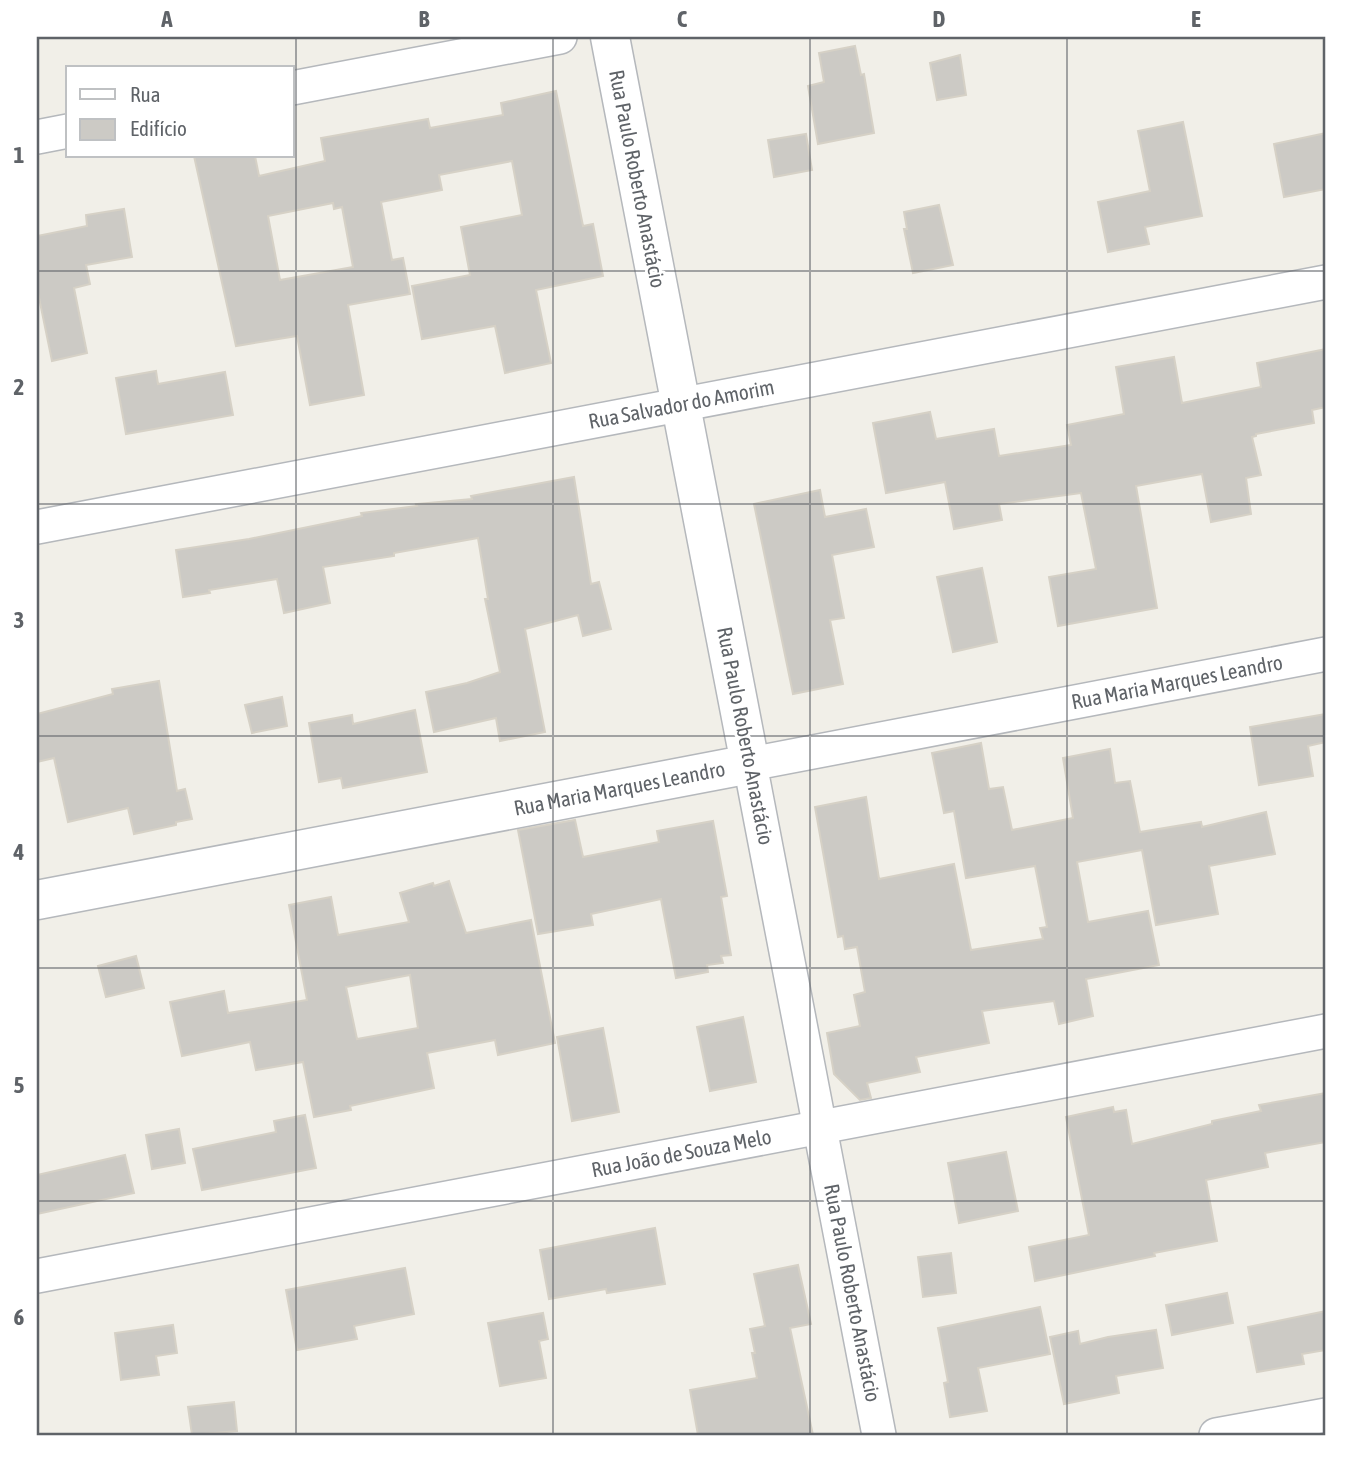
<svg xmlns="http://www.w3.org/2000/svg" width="1363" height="1472" font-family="'Asap Condensed',sans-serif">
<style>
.building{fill:#cccac5;stroke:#d6d1c6;stroke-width:2;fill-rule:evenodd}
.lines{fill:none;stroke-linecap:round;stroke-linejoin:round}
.minor-casing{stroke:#b5b8bc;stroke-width:36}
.tertiary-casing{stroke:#b5b8bc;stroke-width:41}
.minor{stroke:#fff;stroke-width:33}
.tertiary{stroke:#fff;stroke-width:38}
.grid{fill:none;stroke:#5f6368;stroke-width:2;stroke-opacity:0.55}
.labels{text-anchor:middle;stroke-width:6;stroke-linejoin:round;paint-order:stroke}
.street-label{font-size:21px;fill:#5f6368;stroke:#fff}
.neatline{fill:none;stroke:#5f6368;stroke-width:2.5}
.grid-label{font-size:23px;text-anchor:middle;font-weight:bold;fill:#5f6368}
</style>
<rect width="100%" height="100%" fill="#f1efe8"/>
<g class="building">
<polygon points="855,46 861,75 864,74 874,133 818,144 808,86 824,82 819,53"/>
<polygon points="960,55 966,95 937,100 930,63"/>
<path d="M556 91 583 226 593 224 603 276 536 290 551 363 505 373 495 326 422 339 412 286 470 275 461 227 522 215 512 161 439 175 442 190 381 202 392 260 403 258 410 294 348 305 364 395 310 405 297 336 236 346 194 156H255L259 176 325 161 321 138 428 119 430 128 503 115 501 103ZM333 203 334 209 342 207 353 267 280 280 268 216Z"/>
<polygon points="1183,122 1202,216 1145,227 1149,244 1108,252 1098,202 1150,191 1138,131"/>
<polygon points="1326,133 1326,189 1284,197 1274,144"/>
<polygon points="806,134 812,170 774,177 768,140"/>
<polygon points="939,205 953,265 913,273 904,229 907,229 904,212"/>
<polygon points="124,209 132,257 86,265 90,284 74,288 87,353 52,361 37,288 37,236 87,226 86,215"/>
<polygon points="1326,349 1326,407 1312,410 1314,423 1256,434 1256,436 1252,437 1261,475 1246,478 1251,514 1211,522 1202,474 1136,486 1157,608 1058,626 1049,577 1096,569 1081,493 999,504 1002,520 954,529 945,482 886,493 873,423 930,412 936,439 994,429 999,456 1071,445 1067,425 1124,414 1116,367 1174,357 1182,403 1261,387 1257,363"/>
<polygon points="156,371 158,384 225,372 233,415 126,434 116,378"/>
<polygon points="574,477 591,584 599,582 611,629 583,636 578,615 525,629 545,732 500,741 496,718 434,732 426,692 467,683 500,672 485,599 488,599 478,538 394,553 394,556 323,567 330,603 284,613 277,579 209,590 210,593 183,597 176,550 249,539 362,516 361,513 417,506 416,504 472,499 471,496"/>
<polygon points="820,490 825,517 866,509 874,547 832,555 844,618 830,620 843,684 793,694 754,504"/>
<polygon points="982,568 997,642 953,652 937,577"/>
<polygon points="159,681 177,791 185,789 192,819 176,822 176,825 134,834 128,808 68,822 54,758 37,762 37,714 113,694 112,689"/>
<polygon points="282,697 287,726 252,733 245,705"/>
<polygon points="415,710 427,772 343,788 341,778 319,782 309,723 352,715 353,724"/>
<polygon points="1326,714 1326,742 1308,746 1313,776 1259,785 1250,727"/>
<polygon points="981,743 989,789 1003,787 1012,830 1073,818 1063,758 1110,749 1115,783 1130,781 1140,832 1201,822 1202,827 1266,812 1275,854 1209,866 1218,914 1156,925 1142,850 1077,862 1088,922 1148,911 1159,965 1086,979 1093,1016 1059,1024 1054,1001 982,1011 989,1043 916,1057 920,1072 867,1083 871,1098 860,1100 834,1074 827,1033 860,1026 854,995 865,992 857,947 845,949 843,936 838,937 815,807 866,797 879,879 954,864 971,950 1043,939 1040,928 1047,927 1035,866 966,878 954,811 944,813 932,753"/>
<polygon points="575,820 583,857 659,842 657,831 713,821 727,896 721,897 731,955 721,956 723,963 707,965 708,972 676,978 661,899 591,914 593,925 538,934 518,830"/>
<path d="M449 881 466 933 531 920 555 1043 498 1055 495 1040 427 1053 434 1088 350 1106 351 1110 314 1117 303 1062 256 1070 250 1042 182 1056 170 1002 224 991 228 1013 307 1000 289 905 331 897 338 935 409 922 400 893 433 883 434 886ZM410 975 418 1028 357 1039 346 987Z"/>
<polygon points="136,956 144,988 106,997 98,966"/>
<polygon points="743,1017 756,1082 710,1091 697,1027"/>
<polygon points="603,1028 619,1112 572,1121 557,1037"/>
<polygon points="1326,1093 1326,1142 1265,1153 1268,1167 1206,1180 1217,1241 1154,1253 1155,1256 1035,1281 1029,1247 1089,1235 1066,1117 1113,1107 1114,1112 1126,1110 1132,1144 1212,1124 1212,1121 1261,1111 1259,1105"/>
<polygon points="305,1115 316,1168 202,1190 193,1149 276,1132 274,1121"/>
<polygon points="179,1129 185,1163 152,1169 146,1135"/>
<polygon points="1006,1152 1018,1211 959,1223 948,1163"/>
<polygon points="125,1155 134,1193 37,1214 37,1175"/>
<polygon points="655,1228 665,1284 607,1293 606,1289 549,1299 540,1250"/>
<polygon points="951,1253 956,1293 923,1297 918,1257"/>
<polygon points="798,1265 811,1324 790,1328 813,1435 698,1435 690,1390 757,1378 752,1353 755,1353 750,1329 765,1326 754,1274"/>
<polygon points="405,1268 414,1314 354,1326 357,1339 297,1350 286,1290"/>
<polygon points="1227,1293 1233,1323 1172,1335 1166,1305"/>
<polygon points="1040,1307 1050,1354 978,1368 987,1411 950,1417 944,1383 948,1382 938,1328"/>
<polygon points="1326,1311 1326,1350 1302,1354 1304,1364 1257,1372 1248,1327"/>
<polygon points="543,1313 548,1339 539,1341 546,1378 500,1386 488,1323"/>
<polygon points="173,1325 177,1353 156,1356 159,1375 121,1380 115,1333"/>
<polygon points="1156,1330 1163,1368 1116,1376 1119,1393 1064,1404 1050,1337 1078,1331 1080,1344 1108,1337"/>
<polygon points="234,1402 237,1431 192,1435 188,1407"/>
</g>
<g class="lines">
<g class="minor-casing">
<g id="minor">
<polyline points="292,88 560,37"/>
<polyline points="37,137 68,131"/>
<path id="s1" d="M37 527 1326 282"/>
<path id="s2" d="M37 1276 1326 1031"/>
<path id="s3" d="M879 1435 750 764 1326 654"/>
<polyline points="1216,1435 1326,1415"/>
</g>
</g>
<g class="tertiary-casing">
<g id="tertiary">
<path id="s4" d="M37 900 750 764 610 37"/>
</g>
</g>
<use href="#minor" class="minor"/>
<use href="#tertiary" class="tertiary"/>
</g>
<path class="grid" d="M296 37V1435M553 37V1435M810 37V1435M1067 37V1435M37 271H1326M37 504H1326M37 736H1326M37 968H1326M37 1201H1326"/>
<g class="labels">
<g class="street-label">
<text transform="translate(637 179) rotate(79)" y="7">Rua Paulo Roberto Anastácio</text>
<text dy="7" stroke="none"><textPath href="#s1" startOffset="656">Rua Salvador do Amorim</textPath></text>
<text dy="7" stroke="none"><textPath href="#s3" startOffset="1118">Rua Maria Marques Leandro</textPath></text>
<text transform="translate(745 736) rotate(79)" y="7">Rua Paulo Roberto Anastácio</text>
<text dy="7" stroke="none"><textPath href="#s4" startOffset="593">Rua Maria Marques Leandro</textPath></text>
<text dy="7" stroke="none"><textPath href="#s2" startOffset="656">Rua João de Souza Melo</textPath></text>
<text transform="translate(852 1293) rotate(79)" y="7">Rua Paulo Roberto Anastácio</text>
</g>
</g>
<rect width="1363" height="1472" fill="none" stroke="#ffffff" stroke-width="77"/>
<rect x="66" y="66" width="228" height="91" fill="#ffffff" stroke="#bfc1c3" stroke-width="2"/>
<rect x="80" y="89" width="35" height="10" fill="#ffffff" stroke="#bfc1c3" stroke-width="2"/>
<text x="130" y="102" font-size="21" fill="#5f6368">Rua</text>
<rect x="80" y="119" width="35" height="21" fill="#cccac5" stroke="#bfc1c3" stroke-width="2"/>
<text x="130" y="136" font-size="21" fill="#5f6368">Edifício</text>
<rect x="38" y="38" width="1286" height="1396" class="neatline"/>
<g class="grid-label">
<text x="167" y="27">A</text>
<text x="424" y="27">B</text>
<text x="682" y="27">C</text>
<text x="939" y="27">D</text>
<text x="1196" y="27">E</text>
<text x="19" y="163">1</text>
<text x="19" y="395">2</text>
<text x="19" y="628">3</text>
<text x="19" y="860">4</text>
<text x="19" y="1093">5</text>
<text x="19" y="1325">6</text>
</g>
</svg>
